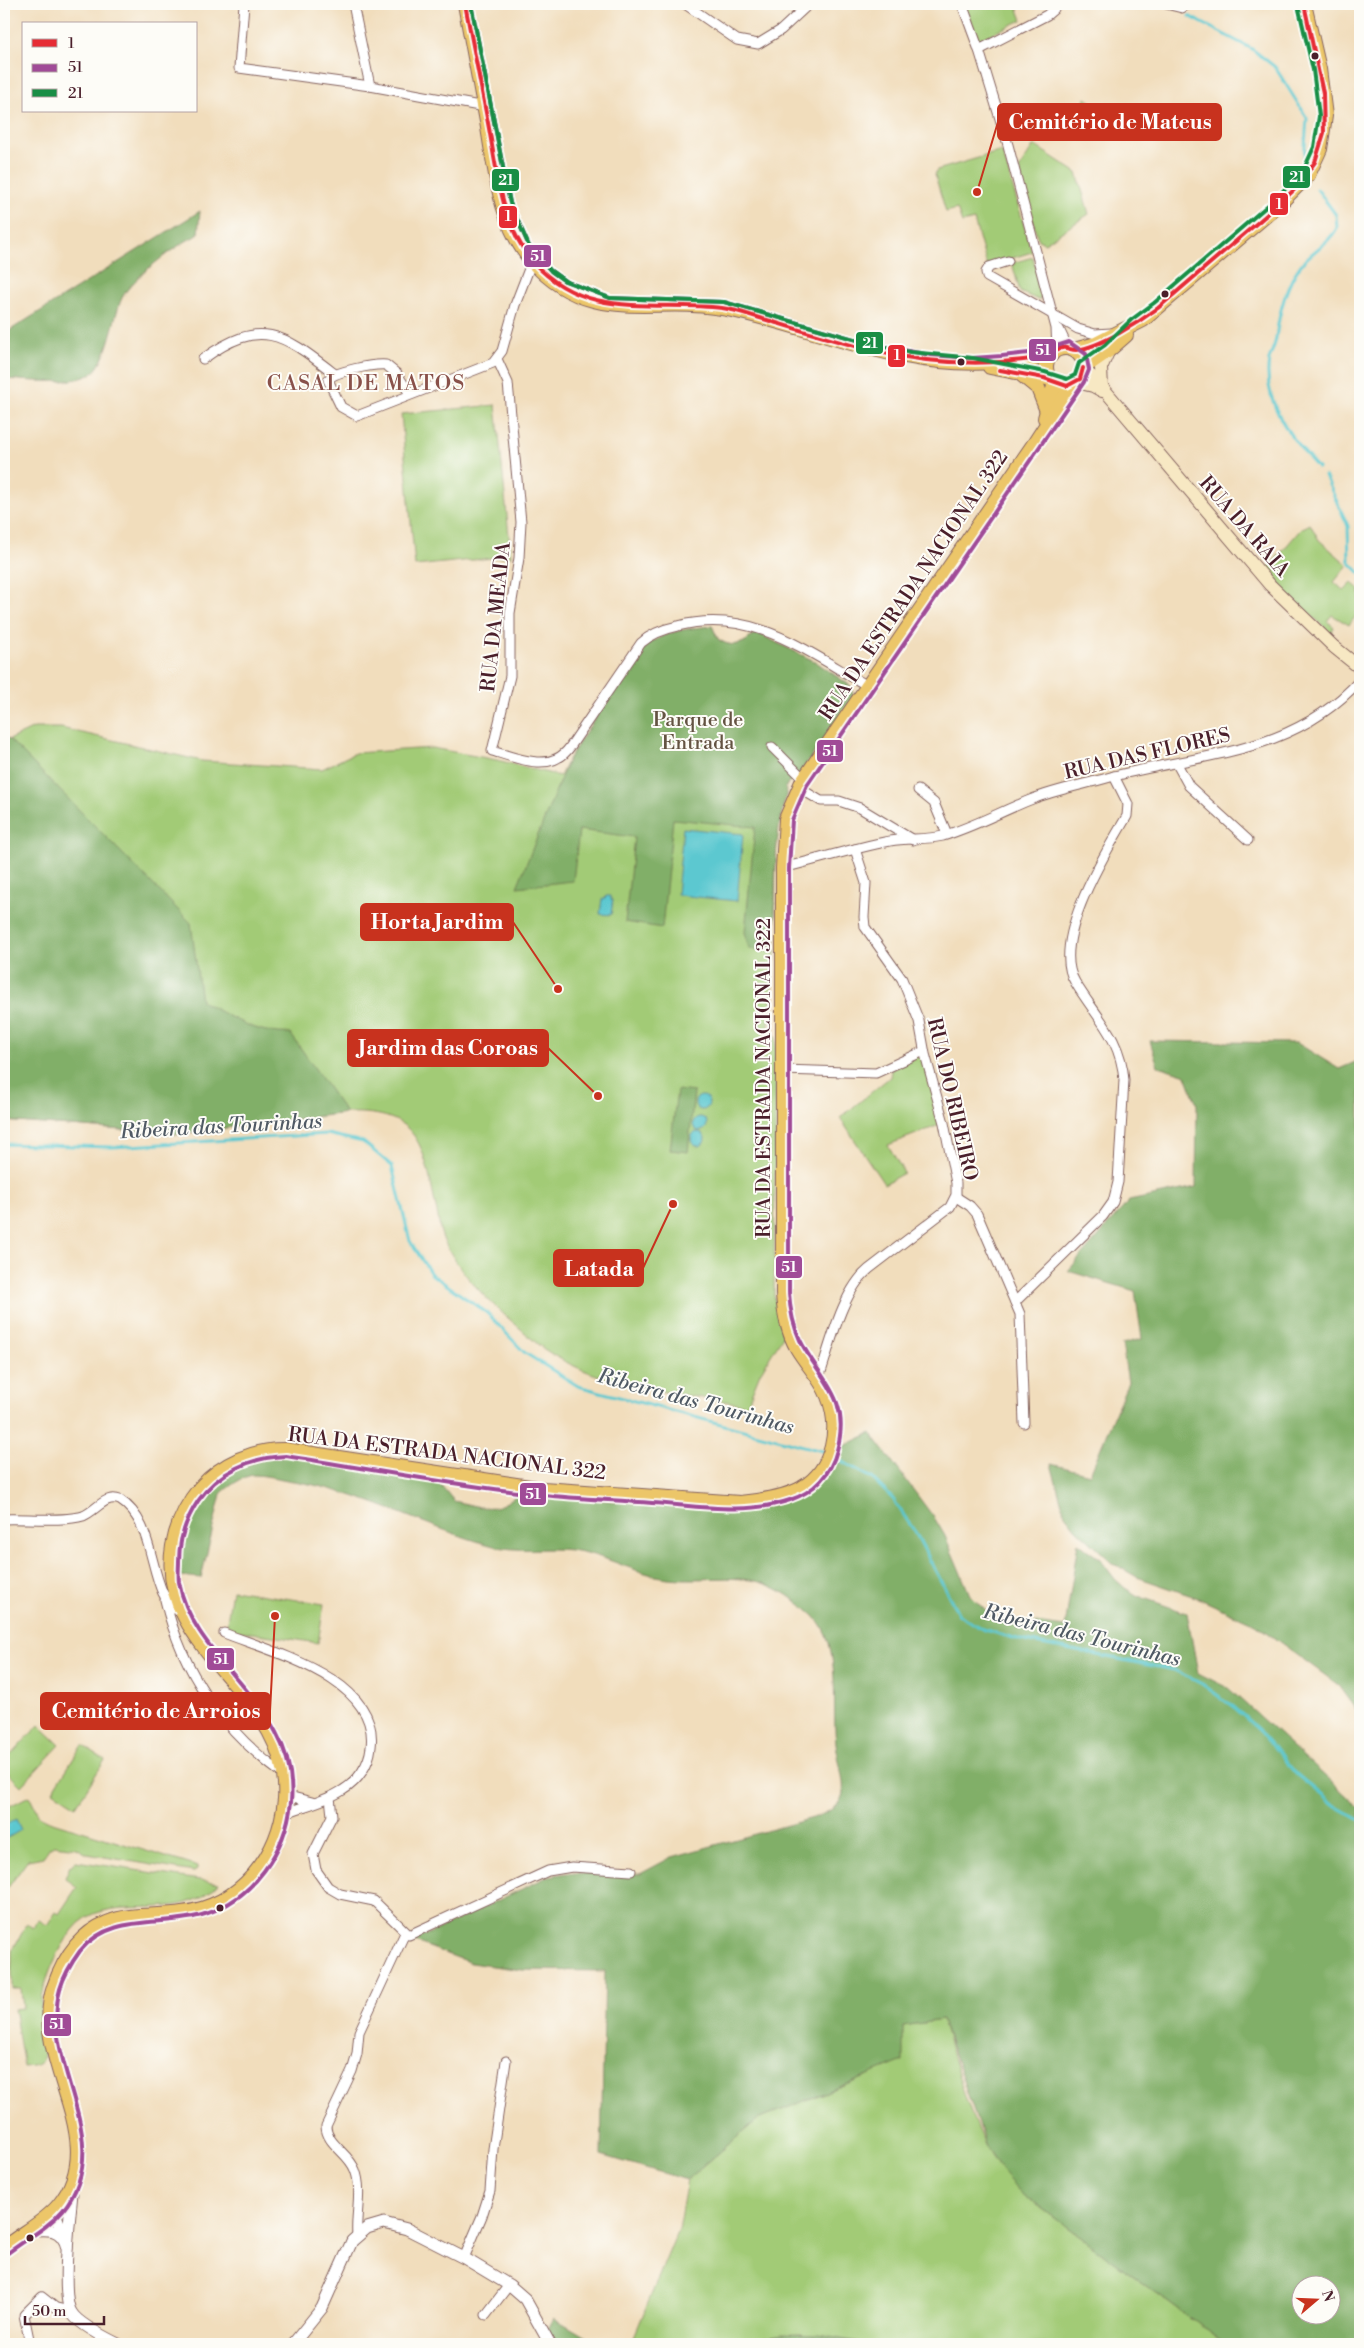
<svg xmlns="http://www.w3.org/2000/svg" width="1364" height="2348" font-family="'Libre Bodoni',serif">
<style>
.green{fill:#a2cb76;stroke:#767550}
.forest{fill:#81af67;stroke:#666749;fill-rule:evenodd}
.water{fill:#5bc8d0;stroke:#52747e}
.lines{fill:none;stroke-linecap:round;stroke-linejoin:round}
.stream{stroke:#5bc8d0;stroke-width:3}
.minor-casing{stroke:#84625e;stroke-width:11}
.tertiary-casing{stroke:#84625e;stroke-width:13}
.secondary-casing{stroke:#84625e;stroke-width:14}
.primary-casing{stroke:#84625e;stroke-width:16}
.minor{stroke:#fff;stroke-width:9}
.tertiary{stroke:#fff;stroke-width:11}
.secondary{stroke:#f7e8c3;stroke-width:12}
.primary{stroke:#ecc669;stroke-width:14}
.bus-1-casing{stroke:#fdfcf7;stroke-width:8}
.bus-2-casing{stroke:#fdfcf7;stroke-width:8}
.bus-3-casing{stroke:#fdfcf7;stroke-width:8}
.bus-1{stroke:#e62c34;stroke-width:4}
.bus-2{stroke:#a04b97;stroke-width:4}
.bus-3{stroke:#198e45;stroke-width:4}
.bus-dot{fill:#4a1f2b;stroke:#fdfcf7;stroke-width:2}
.labels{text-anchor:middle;stroke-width:4;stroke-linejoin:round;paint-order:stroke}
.street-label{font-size:20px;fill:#4a1f2b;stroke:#fdfcf7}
.park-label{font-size:20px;fill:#645342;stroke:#fdfcf7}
.neighbourhood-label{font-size:21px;letter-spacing:1px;fill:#89514a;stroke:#fdfcf7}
.water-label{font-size:21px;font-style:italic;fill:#505a65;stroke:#fdfcf7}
.leader{fill:none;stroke:#c8321e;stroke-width:2}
.callout-dot{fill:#c8321e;stroke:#fdfcf7;stroke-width:2}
.callout{fill:#c8321e;stroke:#c8321e;stroke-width:2}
.callout-label{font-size:21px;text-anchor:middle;font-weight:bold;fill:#fff}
.line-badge{stroke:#fdfcf7;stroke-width:2}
.badge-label{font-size:14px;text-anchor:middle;font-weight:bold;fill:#fff}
</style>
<rect width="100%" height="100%" fill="#fdfcf7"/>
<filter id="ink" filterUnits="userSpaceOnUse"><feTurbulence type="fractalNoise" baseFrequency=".02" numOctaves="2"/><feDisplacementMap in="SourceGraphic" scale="10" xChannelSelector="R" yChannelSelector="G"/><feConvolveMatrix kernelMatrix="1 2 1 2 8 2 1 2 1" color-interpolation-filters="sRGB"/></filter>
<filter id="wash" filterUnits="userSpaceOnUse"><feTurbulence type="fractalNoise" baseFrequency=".0096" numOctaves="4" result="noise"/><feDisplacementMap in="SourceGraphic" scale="20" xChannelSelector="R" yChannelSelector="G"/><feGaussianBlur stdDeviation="1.12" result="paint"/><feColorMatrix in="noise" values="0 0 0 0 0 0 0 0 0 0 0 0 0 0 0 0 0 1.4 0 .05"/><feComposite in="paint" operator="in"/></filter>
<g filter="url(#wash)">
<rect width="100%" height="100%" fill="#f1ddbc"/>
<g class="green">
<polygon points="964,4 1016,4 1022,20 978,40"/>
<polygon points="1086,98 1105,111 1100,118 1081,106"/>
<polygon points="1034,145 1077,173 1089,214 1045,243 1040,241 1037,236 1019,169"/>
<polygon points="1002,151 1032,252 987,266 974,220 962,223 957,209 946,212 935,175 937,170"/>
<polygon points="1033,257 1042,293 1042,298 1038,300 1020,292 1012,263"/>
<polygon points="496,405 511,556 415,566 401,414"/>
<polygon points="1310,524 1319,540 1348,565 1334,582 1344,591 1352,583 1360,590 1360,611 1349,625 1332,615 1327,621 1334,627 1331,633 1285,592 1265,571 1301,529"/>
<path d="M712 626 718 639C731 649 746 645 755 632L816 662 852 687 850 701 794 782 789 781 785 788 787 793 779 819 776 849 775 958 768 1036H776L774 1295 783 1336 760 1373 747 1405C679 1393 602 1389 544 1349 534 1342 525 1332 515 1324 486 1299 461 1275 444 1241 439 1231 439 1218 436 1208 423 1146 421 1110 346 1113L177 1134 4 1121V742L34 728H61L202 761 322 769 355 753 432 748 497 760 560 776 569 758 635 658 650 642Z"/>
<polygon points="922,1054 942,1124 888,1145 904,1173 884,1184 840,1118 890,1077 891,1070"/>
<polygon points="232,1590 324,1604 318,1643 226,1629"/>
<polygon points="39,1725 60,1745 21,1786 4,1769 4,1762"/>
<polygon points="82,1745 105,1760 76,1806 53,1791"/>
<polygon points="29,1796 39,1816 49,1821 192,1865 197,1867 197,1870 194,1872 87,1854 77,1848 55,1845 50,1847 43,1857 28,1860 4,1893 4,1809"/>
<path d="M76 1861 219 1883C180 1929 105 1886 72 1931 56 1953 41 1985 41 2012 42 2028 49 2043 43 2058 40 2066 32 2066 24 2067L14 2009 23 2008 21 1989H12V1951L27 1924 33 1928 39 1920 47 1925 56 1912 59 1914 77 1887 65 1878 70 1866Z"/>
<path d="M942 2020C955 2061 966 2109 986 2147 995 2164 1008 2178 1021 2193L1226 2344H869L800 2334 766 2337 751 2344H631L678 2230 687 2180 757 2120 902 2061V2026Z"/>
</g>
<g class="forest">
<path d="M200 211 198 235C178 243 131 279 122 298 113 317 108 363 91 374 71 386 26 380 4 379V334Z"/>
<path d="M712 626 718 639C731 649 746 645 755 632L816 662 852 687 853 696 850 701 794 782 789 781 785 788 787 793C771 844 776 898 775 951L749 949 745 932 755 827 673 819 662 928 625 922 634 837 579 830 573 881 517 887 569 758 635 658C656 632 681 629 712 626Z"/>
<path d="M8 738 191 923 201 1001C227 1015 259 1036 290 1033L346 1113 177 1134 4 1121V742Z"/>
<polygon points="1150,1041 1297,1043 1339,1069 1360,1060 1360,1712 1356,1710 1337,1684 1255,1624 1198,1598 1137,1577 1114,1564 1076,1529 1065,1515 1051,1464 1090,1474 1128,1382 1122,1344 1142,1339 1135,1291 1068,1271 1129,1201 1196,1187 1197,1105 1186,1075 1158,1066"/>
<polygon points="677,1090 694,1092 688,1152 670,1150"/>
<path d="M871 1433 935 1519 945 1536 970 1595 992 1617 1065 1627 1078 1543 1100 1559 1115 1579 1125 1588 1138 1596 1187 1613 1198 1673 1228 1688 1360 1808V2344H1226L1021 2193 1002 2172 986 2147 942 2020 903 2026V2061L757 2120 687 2180 601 2155 605 1971 522 1970 471 1963 413 1941 549 1876 567 1873 640 1874 672 1857 813 1818C855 1803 843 1787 837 1750 830 1711 844 1644 813 1615 796 1600 773 1583 750 1580 719 1575 688 1583 656 1576 627 1569 601 1554 571 1550 544 1547 517 1553 490 1545 421 1526 359 1490 287 1480 277 1478 264 1475 253 1475 244 1476 227 1487 221 1494L201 1578 179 1576C179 1563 178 1550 182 1537 194 1489 237 1460 285 1456L436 1479 454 1501C481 1507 497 1515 519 1492L634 1503 732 1507 770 1506 795 1499 805 1493 838 1449ZM1302 2286H1332V2316H1302Z"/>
<polygon points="554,2318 598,2344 556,2344 548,2329"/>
<polygon points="782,2334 819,2335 869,2344 751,2344 766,2337"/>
</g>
<g class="water">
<polygon points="683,828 743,834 737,901 677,895"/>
<polygon points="606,896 611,896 611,900 613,900 611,915 600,914 602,899 605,899"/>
<circle cx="702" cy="1103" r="7"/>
<circle cx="700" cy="1124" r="7"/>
<circle cx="698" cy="1139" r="7"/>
<polygon points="16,1819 21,1830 4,1840 4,1826"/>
</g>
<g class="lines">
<g class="stream">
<polyline points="1189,16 1252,49 1275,67 1307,118 1304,160"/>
<path d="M1317 189 1336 215 1337 228C1329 244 1311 251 1300 266 1285 287 1279 313 1276 338 1275 346 1271 352 1269 360 1262 402 1291 439 1318 468"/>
<polyline points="1325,476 1348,526 1349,562 1360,573"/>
<polyline points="4,1144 112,1147 327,1134 363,1142 392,1166 410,1241 431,1274 487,1313 525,1353 578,1386 826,1452"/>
<polyline points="834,1457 872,1478 893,1499 915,1532 959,1615 982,1629 1021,1640 1174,1670 1202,1684 1235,1708 1265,1736 1296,1774 1335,1806 1360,1820"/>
</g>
</g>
</g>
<g filter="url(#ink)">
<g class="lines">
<g class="minor-casing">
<g id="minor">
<polyline points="244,4 239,68 370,86 485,107"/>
<polyline points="353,4 370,86"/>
<polyline points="685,4 737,40 758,44 781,30 809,4"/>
<polyline points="962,4 979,50 1008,145 1056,328 1057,350"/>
<polyline points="1166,4 1182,8 1188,4"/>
<polyline points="979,50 1047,15 1054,9 1054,4"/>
<polyline points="1008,261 989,267 986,272 987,277 1078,329 1095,334 1111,333"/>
<polyline points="1059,329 1068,348"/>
<path d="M203 359C262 316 284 335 335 374"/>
<path d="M497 359 508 383 521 522 519 558 510 613V676L492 751C518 758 551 774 570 747L641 643C652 633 664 629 678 626 752 607 807 652 868 686"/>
<path d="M410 394 397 374 386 365C374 364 334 371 328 380L341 407 357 416 493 363 502 351 515 305 532 261"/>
<polyline points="772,747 804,779"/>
<polyline points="1177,764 1189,786 1248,840"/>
<polyline points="799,788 821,801 839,801 860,808 913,840"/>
<polyline points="918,790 934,803 947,834"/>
<path d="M783 868C819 859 854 848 890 841 908 838 925 840 943 836 975 826 1000 812 1030 800 1055 790 1082 785 1107 778 1198 753 1291 757 1360 680"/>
<polyline points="783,1070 876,1073 924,1051"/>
<polyline points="956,1197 970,1206 977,1214 1020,1314 1024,1423"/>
<path d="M1015 1302 1103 1216 1113 1202 1118 1182 1124 1080C1121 1037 1095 1016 1075 982 1050 941 1106 852 1127 816L1128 804 1114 776"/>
<path d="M819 1378C830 1346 842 1291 869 1269L950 1207 956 1195V1183L944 1123 925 1054 919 1021 902 979 865 927 864 917 866 883 855 849"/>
<path d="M4 1519C24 1518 64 1522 83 1516 96 1511 105 1494 120 1500 160 1525 146 1596 181 1613"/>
<path d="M165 1600C182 1672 224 1732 284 1775"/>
<path d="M224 1633C272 1652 380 1679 371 1747 369 1765 358 1781 343 1790 325 1802 302 1806 283 1814"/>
<polyline points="285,1795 312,1802"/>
<polyline points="330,1797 332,1816 313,1854 316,1870 328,1887 340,1894 374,1901 409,1935 548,1871 572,1867 631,1871"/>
<path d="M357 2236C355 2215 363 2190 355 2170 349 2153 326 2144 326 2126L352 2071 357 2054 359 2032 405 1933"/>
<polyline points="464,2258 482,2216 490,2191 493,2149 506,2061"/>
<polyline points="486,2315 509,2285"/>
<polyline points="30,2344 24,2315 42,2297 56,2308 70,2311"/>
</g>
</g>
<g class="tertiary-casing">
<g id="tertiary">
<path d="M73 2182C71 2208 60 2293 71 2312 77 2323 106 2338 118 2344"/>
<polyline points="54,2210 64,2237"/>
<path d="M27 2231C45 2229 62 2226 67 2248"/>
<polyline points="293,2344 322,2308 352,2241 367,2228 384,2223 407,2229 464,2258 509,2285 525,2299 550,2344"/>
</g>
</g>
<g class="secondary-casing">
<g id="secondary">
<polyline points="1083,369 1097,381 1270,585 1334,647 1360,668"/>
<polyline points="1076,382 1093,386 1102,391"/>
<polyline points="1102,387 1101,368 1109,350"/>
</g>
</g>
<g class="primary-casing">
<g id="primary">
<path d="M465 4C472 41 479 78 486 116 495 164 498 223 532 261 591 328 655 294 727 309 820 328 896 369 996 362 1014 361 1035 361 1052 354"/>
<circle cx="1065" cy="367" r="19"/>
<polyline points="1074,350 1096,344 1143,320 1278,205 1308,175 1320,149 1325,116 1319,69 1304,4"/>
<polyline points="990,367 1051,379"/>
<polyline points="1083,368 1109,350 1126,335"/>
<polyline points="1022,375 1038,388 1047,411"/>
<polyline points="1045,418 1055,383"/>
<path d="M4 2248C22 2233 44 2223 59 2205 114 2138 29 2060 54 1987 63 1961 79 1934 107 1923 130 1913 157 1917 182 1913 241 1906 280 1856 285 1799 293 1694 155 1652 173 1546 177 1524 186 1505 200 1488 221 1464 254 1449 286 1450L543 1489 740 1503C760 1501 784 1498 802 1488 834 1469 841 1428 828 1396 821 1378 807 1365 797 1348 788 1332 784 1312 783 1293V868L786 819 802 782 1034 444 1073 384"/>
</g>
</g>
<use href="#minor" class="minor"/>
<use href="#tertiary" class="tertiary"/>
<use href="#secondary" class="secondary"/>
<use href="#primary" class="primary"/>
<g class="bus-1-casing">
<g id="bus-1">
<path d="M465 4C473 44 480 83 488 123 497 169 501 226 534 263 587 321 654 300 722 308 737 310 752 316 767 320 803 331 838 342 874 351 926 363 979 366 1032 359 1044 357 1053 350 1062 348 1066 347 1071 350 1076 350 1100 347 1138 323 1158 308L1278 205 1296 188 1315 162 1324 133 1323 93 1304 4"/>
<polyline points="1000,370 1044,378 1067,386 1080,379 1083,368"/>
</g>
</g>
<g class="bus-2-casing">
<path id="bus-2" d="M8 2253C26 2239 48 2228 63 2210 119 2140 39 2064 60 1989 64 1975 72 1962 80 1951 112 1912 162 1928 205 1914 253 1899 286 1851 291 1802 300 1706 193 1664 179 1582 178 1575 179 1568 179 1561 179 1539 186 1519 198 1501 218 1472 251 1457 286 1456 371 1469 457 1486 543 1495 579 1499 616 1500 652 1503 698 1506 746 1515 790 1500 814 1492 831 1474 837 1450 852 1398 819 1379 800 1340 793 1325 790 1309 789 1293V868L792 820 807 785 1084 382 1089 370 1086 354 1069 342 1038 352 1002 356 972 358 931 355 875 345 724 302 610 298 565 281 551 271 529 246 510 203 471 4"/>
</g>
<g class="bus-3-casing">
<polyline id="bus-3" points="471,4 510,203 529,246 551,271 565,281 610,298 724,302 875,345 910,352 973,358 1045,372 1067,379 1075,375 1079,363 1105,345 1131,320 1154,303 1274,200 1303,171 1314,147 1319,116 1313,70 1298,5"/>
</g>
<use href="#bus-1" class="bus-1"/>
<use href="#bus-2" class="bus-2"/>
<use href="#bus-3" class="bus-3"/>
</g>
</g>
<g class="bus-dot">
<circle cx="1315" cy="56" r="4.5"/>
<circle cx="1165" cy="294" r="4.5"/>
<circle cx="961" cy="362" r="4.5"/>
<circle cx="220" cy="1908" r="4.5"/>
<circle cx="30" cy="2238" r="4.5"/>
</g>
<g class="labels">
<g class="street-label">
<text transform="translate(1245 526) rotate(49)" y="7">RUA DA RAIA</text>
<text transform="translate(913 585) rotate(-56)" y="7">RUA DA ESTRADA NACIONAL 322</text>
<text transform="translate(495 617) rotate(-84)" y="7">RUA DA MEADA</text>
<text transform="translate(1147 753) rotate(-13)" y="7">RUA DAS FLORES</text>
<text transform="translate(763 1078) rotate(-90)" y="7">RUA DA ESTRADA NACIONAL 322</text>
<text transform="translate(953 1099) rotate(77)" y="7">RUA DO RIBEIRO</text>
<text transform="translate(447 1453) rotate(7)" y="7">RUA DA ESTRADA NACIONAL 322</text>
</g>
<g class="park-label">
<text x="698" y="726">Parque de<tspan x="698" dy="23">Entrada</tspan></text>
</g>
<g class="neighbourhood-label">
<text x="366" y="390">CASAL DE MATOS</text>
</g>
<g class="water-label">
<text transform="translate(221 1126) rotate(-3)" y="7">Ribeira das Tourinhas</text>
<text transform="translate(696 1401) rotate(15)" y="7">Ribeira das Tourinhas</text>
<text transform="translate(1082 1635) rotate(14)" y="7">Ribeira das Tourinhas</text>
</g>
</g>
<path class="leader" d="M977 192L998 122M558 989L513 922M598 1096L548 1048M673 1204L643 1268M275 1616L270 1711"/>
<g class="callout-dot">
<circle cx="977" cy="192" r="5"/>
<circle cx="558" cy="989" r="5"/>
<circle cx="598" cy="1096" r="5"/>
<circle cx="673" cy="1204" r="5"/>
<circle cx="275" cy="1616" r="5"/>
</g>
<g class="callout">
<rect x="998" y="104" width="223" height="36" rx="5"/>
<rect x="361" y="904" width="152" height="36" rx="5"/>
<rect x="348" y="1030" width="200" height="36" rx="5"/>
<rect x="554" y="1250" width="89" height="36" rx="5"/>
<rect x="41" y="1693" width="229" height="36" rx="5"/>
</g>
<g class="callout-label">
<text x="1110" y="129">Cemitério de Mateus</text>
<text x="437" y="929">Horta Jardim</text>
<text x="448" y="1055">Jardim das Coroas</text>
<text x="599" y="1276">Latada</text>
<text x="156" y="1718">Cemitério de Arroios</text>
</g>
<g class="line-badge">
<rect x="1282" y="165" width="29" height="24" rx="5" fill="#198e45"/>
<rect x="491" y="168" width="29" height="24" rx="5" fill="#198e45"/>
<rect x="1269" y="192" width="20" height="24" rx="5" fill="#e62c34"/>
<rect x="498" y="205" width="20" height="24" rx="5" fill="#e62c34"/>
<rect x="523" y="244" width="29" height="24" rx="5" fill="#a04b97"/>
<rect x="855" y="331" width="29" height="24" rx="5" fill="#198e45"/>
<rect x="1028" y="338" width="29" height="24" rx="5" fill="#a04b97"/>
<rect x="887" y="344" width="19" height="24" rx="5" fill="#e62c34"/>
<rect x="816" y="739" width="28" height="24" rx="5" fill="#a04b97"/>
<rect x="775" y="1255" width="28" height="24" rx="5" fill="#a04b97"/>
<rect x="519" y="1482" width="28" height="24" rx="5" fill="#a04b97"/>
<rect x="206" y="1647" width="29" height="24" rx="5" fill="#a04b97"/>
<rect x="43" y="2013" width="29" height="24" rx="5" fill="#a04b97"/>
</g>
<g class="badge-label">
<text x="1297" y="182">21</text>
<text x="506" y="185">21</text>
<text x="1279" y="209">1</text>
<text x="508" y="221">1</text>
<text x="538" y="261">51</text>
<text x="870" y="348">21</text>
<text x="1043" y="355">51</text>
<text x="897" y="360">1</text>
<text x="830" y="756">51</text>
<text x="789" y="1272">51</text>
<text x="533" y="1499">51</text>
<text x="221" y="1664">51</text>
<text x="57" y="2029">51</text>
</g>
<rect width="1364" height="2348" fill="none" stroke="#fdfcf7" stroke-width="20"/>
<rect x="22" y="22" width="175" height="90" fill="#fdfcf7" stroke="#b5a4a5"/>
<rect x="32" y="39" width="25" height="8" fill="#e62c34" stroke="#b5a4a5"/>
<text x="68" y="48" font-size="15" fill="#4a1f2b">1</text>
<rect x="32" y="64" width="25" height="8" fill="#a04b97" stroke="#b5a4a5"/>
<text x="68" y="72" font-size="15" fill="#4a1f2b">51</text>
<rect x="32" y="89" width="25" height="8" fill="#198e45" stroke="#b5a4a5"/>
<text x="68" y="98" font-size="15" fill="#4a1f2b">21</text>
<g transform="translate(1316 2300) rotate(71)"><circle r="24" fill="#fdfcf7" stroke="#b5a4a5"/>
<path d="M0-4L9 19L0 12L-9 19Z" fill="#c8321e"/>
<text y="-8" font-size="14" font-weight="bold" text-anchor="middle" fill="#4a1f2b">N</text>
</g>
<path d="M25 2316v8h79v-8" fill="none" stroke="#4a1f2b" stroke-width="2.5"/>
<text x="32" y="2316" font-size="15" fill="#4a1f2b" stroke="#fdfcf7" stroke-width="4" paint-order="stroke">50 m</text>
</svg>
